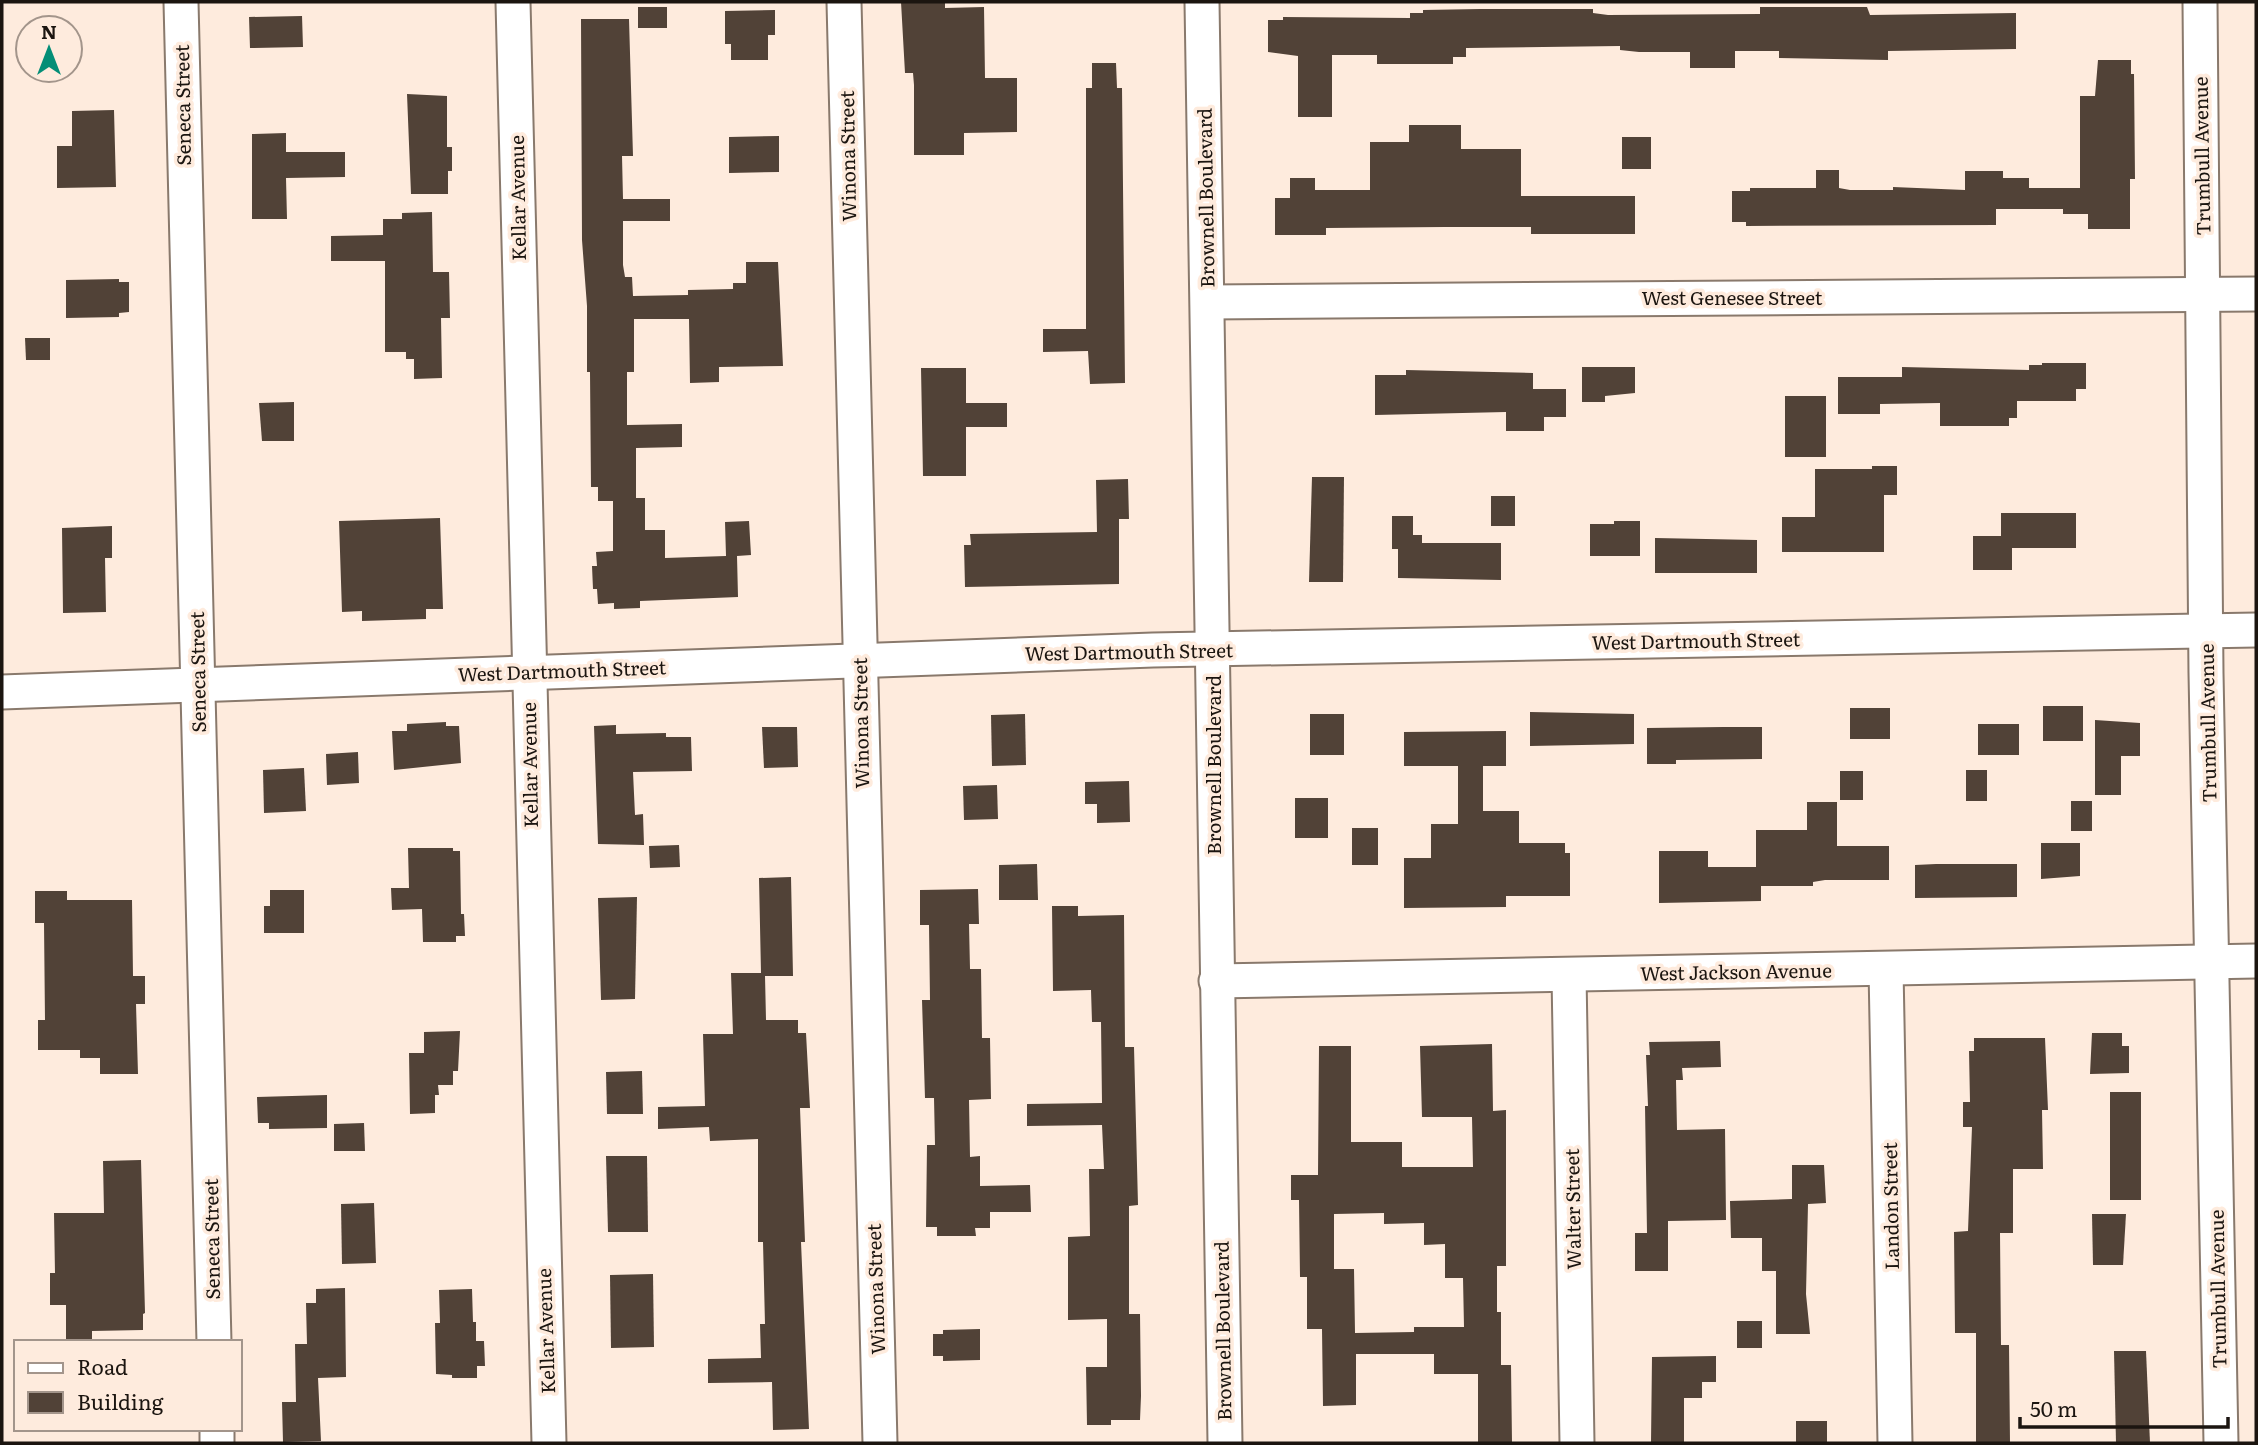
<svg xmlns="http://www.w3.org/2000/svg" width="2258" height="1445" font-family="Literata,serif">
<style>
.building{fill:#514237;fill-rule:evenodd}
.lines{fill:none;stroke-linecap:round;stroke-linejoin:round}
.minor-casing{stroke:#89796c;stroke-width:37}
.minor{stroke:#fff;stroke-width:33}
.labels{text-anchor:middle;stroke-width:7;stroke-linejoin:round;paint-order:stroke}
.street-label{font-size:19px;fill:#1b1510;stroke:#feebdd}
</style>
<rect width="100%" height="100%" fill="#feebdd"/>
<g class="building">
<polygon points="901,2 945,2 945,8 984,7 985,78 1017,78 1017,132 964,133 964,155 914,155 914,85 913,73 905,73"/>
<rect x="638" y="7" width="29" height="21"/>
<polygon points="1760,7 1867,7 1870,15 2016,13 2016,49 1888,51 1888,60 1779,58 1779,51 1735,51 1735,68 1690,68 1690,52 1639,52 1620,50 1620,46 1466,48 1466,57 1453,57 1453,64 1377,64 1377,55 1332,55 1332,117 1298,117 1298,56 1268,52 1268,20 1283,20 1283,17 1410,18 1410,13 1423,13 1423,10 1480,9 1593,9 1593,13 1608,15 1760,14"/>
<polygon points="775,10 775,35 768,35 768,60 731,60 731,44 725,44 725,11"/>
<polygon points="302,16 303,47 250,48 249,17"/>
<polygon points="581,19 629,19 633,156 622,156 623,199 670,199 670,221 623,221 623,265 625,277 632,277 633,296 688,295 688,290 733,289 733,283 746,283 746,262 778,262 783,366 719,367 719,382 690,383 689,319 634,319 634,372 627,372 627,425 682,424 682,447 636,448 636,498 645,498 645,530 665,530 665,558 726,556 725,522 749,521 751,555 737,556 738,597 640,601 640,608 614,609 614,603 598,604 597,589 593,589 592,566 597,566 596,552 613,551 613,501 598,501 598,487 591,487 590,372 587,372 587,306 582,240"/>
<polygon points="2098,60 2131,60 2131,74 2134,74 2135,179 2130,179 2130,229 2088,229 2088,214 2063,214 2063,209 1996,209 1996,225 1746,226 1746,222 1732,222 1732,191 1750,191 1750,188 1816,188 1816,170 1839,170 1839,188 1850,190 1893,190 1893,187 1965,190 1965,171 2003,171 2003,178 2029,178 2029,188 2080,188 2080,96 2095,96"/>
<polygon points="1092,63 1116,63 1117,88 1122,88 1125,383 1090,384 1088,351 1043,352 1043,329 1086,329 1086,88 1092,88"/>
<polygon points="407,94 447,96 447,147 452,147 452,171 448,171 448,194 411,194"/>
<polygon points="114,110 116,187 57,188 57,146 72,146 72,111"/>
<polygon points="1409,125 1461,125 1461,149 1521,149 1521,196 1635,196 1635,234 1531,234 1531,227 1444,227 1326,228 1326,235 1275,235 1275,198 1290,198 1290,178 1315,178 1315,190 1370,190 1370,142 1409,142"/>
<polygon points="286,133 286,152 345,152 345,177 286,178 287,219 252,219 252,134"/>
<polygon points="779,136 779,172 729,173 729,137"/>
<rect x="1622" y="137" width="29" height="32"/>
<polygon points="432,212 433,272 449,272 450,318 441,318 442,378 414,379 414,359 406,359 406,352 385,352 385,261 331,261 331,236 383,235 383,219 402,219 402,213"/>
<polygon points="119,279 119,282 129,282 129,312 119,313 119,317 66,318 66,280"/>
<polygon points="25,338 50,338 50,360 26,360"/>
<polygon points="2042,363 2086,363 2086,389 2076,389 2076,401 2017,401 2017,418 2009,418 2009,426 1940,426 1940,403 1880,404 1880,414 1838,414 1838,377 1902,377 1902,367 2029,370 2029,365 2042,365"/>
<polygon points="1582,367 1635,367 1635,393 1605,396 1605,402 1582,402"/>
<polygon points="921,368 966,368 966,403 1007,403 1007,427 966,427 966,476 923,476"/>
<polygon points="1406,370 1533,373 1533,389 1566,389 1566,417 1544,417 1544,431 1506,431 1506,412 1375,415 1375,375 1406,375"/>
<rect x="1785" y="396" width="41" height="61"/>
<polygon points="294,402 294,441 262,441 259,403"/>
<polygon points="1872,466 1897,466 1897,495 1884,495 1884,552 1782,552 1782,517 1815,517 1815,469 1872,469"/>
<polygon points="1312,477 1344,477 1343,582 1309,582"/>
<polygon points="1128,479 1129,519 1119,519 1119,584 965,587 964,545 971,545 970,534 1097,532 1096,480"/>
<rect x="1491" y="496" width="24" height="30"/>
<polygon points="2001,513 2076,513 2076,548 2012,548 2012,570 1973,570 1973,536 2001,536"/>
<polygon points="1392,516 1413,516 1413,535 1422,535 1422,543 1501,543 1501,580 1398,578 1398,549 1392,549"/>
<polygon points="440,518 443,609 426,609 426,619 362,621 362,611 342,612 339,521"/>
<polygon points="1614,521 1640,521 1640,556 1590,556 1590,524 1614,524"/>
<polygon points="112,526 112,558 105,558 106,612 63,613 62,528"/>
<polygon points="1655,538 1757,540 1757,573 1655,573"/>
<rect x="2043" y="706" width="40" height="35"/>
<rect x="1850" y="708" width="40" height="31"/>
<polygon points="1530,712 1634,714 1634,744 1530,746"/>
<polygon points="1025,714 1026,765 992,766 991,715"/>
<rect x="1310" y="714" width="34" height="41"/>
<polygon points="2095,720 2140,723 2140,756 2121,756 2121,795 2095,795"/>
<polygon points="446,722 446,726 459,726 461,763 394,770 392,731 407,731 407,724"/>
<rect x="1978" y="724" width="41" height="31"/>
<polygon points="616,725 616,734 666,733 666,737 691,737 692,771 633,772 635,815 643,814 644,845 598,844 594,726"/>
<polygon points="762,727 797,727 798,767 764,768"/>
<polygon points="1723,727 1762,727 1762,759 1676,760 1676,764 1647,764 1647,728"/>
<polygon points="1506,731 1506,766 1483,766 1483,811 1519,811 1519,843 1565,843 1565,853 1570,853 1570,896 1506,896 1506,907 1404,908 1404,858 1431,858 1431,824 1458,824 1458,766 1404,766 1404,732"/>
<polygon points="358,752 359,783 327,785 326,754"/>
<polygon points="304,768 306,811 264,813 263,770"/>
<rect x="1966" y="770" width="21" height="31"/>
<rect x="1840" y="771" width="23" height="29"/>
<polygon points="1129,781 1130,822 1097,823 1097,804 1085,804 1085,782"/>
<polygon points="997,785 998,819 964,820 963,786"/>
<rect x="1295" y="798" width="33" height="40"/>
<rect x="2071" y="801" width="21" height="30"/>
<polygon points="1807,802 1837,802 1837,846 1889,846 1889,880 1825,880 1813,882 1813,886 1761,886 1761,901 1659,903 1659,851 1708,851 1708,867 1756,867 1756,830 1807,830"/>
<rect x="1352" y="828" width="26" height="37"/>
<polygon points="2041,843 2080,843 2080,876 2041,879"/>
<polygon points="679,845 680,867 650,868 649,846"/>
<polygon points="408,848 453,848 453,851 460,851 461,914 464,914 465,936 456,936 456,942 423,942 422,909 392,910 391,888 409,888"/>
<polygon points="1037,864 1038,900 999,900 999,865"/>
<polygon points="1936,864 2017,864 2017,897 1915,898 1915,865"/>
<polygon points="791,877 793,976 765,976 766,1020 798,1020 798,1033 806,1033 810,1108 800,1108 805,1242 801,1242 809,1429 773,1430 772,1382 708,1383 708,1359 761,1358 760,1324 765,1324 763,1242 758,1242 758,1139 710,1141 709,1127 658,1129 658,1107 705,1106 703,1034 733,1034 731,973 761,973 759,878"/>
<polygon points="978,889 979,924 969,924 970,969 981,969 982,1038 990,1038 991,1099 969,1100 970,1157 980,1156 980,1186 1030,1185 1031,1212 990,1212 990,1228 975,1228 976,1236 937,1236 937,1227 926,1227 927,1145 935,1145 934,1098 925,1098 922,1000 930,1000 929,925 920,925 920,890"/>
<polygon points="270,890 304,890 304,933 264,933 264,906 270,906"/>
<polygon points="35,891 67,891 67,900 132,900 133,976 145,976 145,1004 136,1004 138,1074 100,1074 100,1058 80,1058 80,1050 38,1050 38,1020 45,1020 44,923 35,923"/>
<polygon points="637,897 635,999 601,1000 598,898"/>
<polygon points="1052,906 1078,906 1078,916 1124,915 1125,1047 1134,1047 1138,1205 1129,1206 1129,1314 1140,1314 1141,1396 1140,1420 1111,1420 1111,1425 1087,1425 1086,1367 1107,1367 1107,1319 1068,1320 1068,1237 1090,1236 1089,1169 1104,1169 1102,1125 1027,1126 1027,1104 1102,1103 1101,1022 1092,1022 1091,990 1053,991"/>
<polygon points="460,1031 458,1071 453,1071 453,1085 438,1085 439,1095 435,1095 435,1113 410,1114 409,1053 424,1053 424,1032"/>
<polygon points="2092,1033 2122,1033 2122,1046 2129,1046 2129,1073 2090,1074"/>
<polygon points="1974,1038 2045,1038 2048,1110 2042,1110 2043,1169 2013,1169 2013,1233 2000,1233 2001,1345 2009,1345 2010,1443 1976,1443 1976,1333 1955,1333 1954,1232 1968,1231 1972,1127 1963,1127 1963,1102 1970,1102 1969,1051 1974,1051"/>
<polygon points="1720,1041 1721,1067 1682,1068 1683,1080 1676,1080 1677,1130 1725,1129 1726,1220 1668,1221 1668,1271 1635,1271 1635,1233 1647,1233 1645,1106 1648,1106 1646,1055 1650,1055 1649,1042"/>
<path d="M1492 1044 1493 1111 1506 1110V1266H1497V1312H1501V1365H1511L1512 1443H1478V1374H1434V1354H1356V1405L1323 1406 1322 1329H1307V1277H1300L1299 1200H1291V1175H1318L1319 1046H1351V1142H1402V1167H1473L1472 1117H1422L1420 1046ZM1384 1213V1224L1424 1223V1245L1445 1244V1278H1463L1464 1327H1414V1332L1355 1333 1354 1269H1334V1214Z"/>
<polygon points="642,1071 643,1114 607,1114 606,1072"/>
<rect x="2110" y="1092" width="31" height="108"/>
<polygon points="327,1095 327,1128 269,1129 269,1123 258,1123 257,1097"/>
<polygon points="364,1123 365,1151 334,1151 334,1124"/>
<polygon points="606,1156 647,1156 648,1232 608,1232"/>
<polygon points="141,1160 145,1313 143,1314 143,1330 92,1331 92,1342 66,1342 66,1305 50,1305 50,1273 55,1273 54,1213 104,1213 103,1161"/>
<polygon points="1792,1165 1824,1165 1826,1203 1808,1204 1806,1294 1810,1334 1776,1334 1776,1271 1762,1271 1762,1238 1731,1238 1730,1201 1792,1199"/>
<polygon points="374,1203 376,1263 342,1264 341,1204"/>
<polygon points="2092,1214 2126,1214 2123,1265 2093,1265"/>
<polygon points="653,1274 654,1347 611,1348 610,1275"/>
<polygon points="345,1288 346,1377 318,1378 321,1441 283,1442 282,1402 296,1402 295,1344 307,1344 306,1303 316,1303 316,1289"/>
<polygon points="472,1289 473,1322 476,1322 476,1341 484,1341 485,1366 477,1366 477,1378 452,1378 452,1375 436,1374 435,1323 440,1323 439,1290"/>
<rect x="1737" y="1321" width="25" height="27"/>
<polygon points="980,1329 980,1360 943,1361 943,1356 933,1356 933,1334 943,1334 943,1330"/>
<polygon points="2114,1351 2146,1351 2150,1443 2116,1443"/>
<polygon points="1716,1356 1716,1382 1702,1382 1702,1398 1684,1398 1684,1443 1651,1443 1652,1357"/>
<rect x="1796" y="1421" width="31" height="22"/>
</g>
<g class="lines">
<g class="minor-casing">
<g id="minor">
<polyline points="181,2 214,1342"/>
<polyline points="513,2 549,1443"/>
<polyline points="844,2 880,1443"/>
<polyline points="1202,2 1225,1443"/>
<polyline points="2200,2 2206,673 2221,1443"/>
<polyline points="1208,302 2256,294"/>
<polyline points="2,692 1153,650 2256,630"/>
<polyline points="1886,969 1895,1443"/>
<polyline points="1569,975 1577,1443"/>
<polyline points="1216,981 2256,961"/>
<polyline points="217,1429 217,1443"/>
</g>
</g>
<use href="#minor" class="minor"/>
</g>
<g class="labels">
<g class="street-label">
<text transform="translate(183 105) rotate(-91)" y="7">Seneca Street</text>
<text transform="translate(848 156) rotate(-91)" y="7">Winona Street</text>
<text transform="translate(2202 156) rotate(-91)" y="7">Trumbull Avenue</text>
<text transform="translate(518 198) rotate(-91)" y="7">Kellar Avenue</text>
<text transform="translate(1206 198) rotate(-91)" y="7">Brownell Boulevard</text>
<text x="1732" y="305">West Genesee Street</text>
<text transform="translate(1696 641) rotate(-1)" y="7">West Dartmouth Street</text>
<text transform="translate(1129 652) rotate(-1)" y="7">West Dartmouth Street</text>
<text transform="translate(562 671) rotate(-2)" y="7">West Dartmouth Street</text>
<text transform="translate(198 672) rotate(-91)" y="7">Seneca Street</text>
<text transform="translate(861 723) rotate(-91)" y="7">Winona Street</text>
<text transform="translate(2208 723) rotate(-91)" y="7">Trumbull Avenue</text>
<text transform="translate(530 765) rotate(-91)" y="7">Kellar Avenue</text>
<text transform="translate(1214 765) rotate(-90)" y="7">Brownell Boulevard</text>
<text transform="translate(1736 972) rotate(-1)" y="7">West Jackson Avenue</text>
<text transform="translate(1891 1206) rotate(-91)" y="7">Landon Street</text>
<text transform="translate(1573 1209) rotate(-91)" y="7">Walter Street</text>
<text transform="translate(212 1239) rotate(-91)" y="7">Seneca Street</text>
<text transform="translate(876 1289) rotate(-92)" y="7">Winona Street</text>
<text transform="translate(2218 1289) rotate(-91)" y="7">Trumbull Avenue</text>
<text transform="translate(546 1331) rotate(-92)" y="7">Kellar Avenue</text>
<text transform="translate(1223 1331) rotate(-91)" y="7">Brownell Boulevard</text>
</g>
</g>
<rect width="2258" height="1445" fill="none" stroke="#1b1510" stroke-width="7"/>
<rect x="14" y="1340" width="228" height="91" fill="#feebdd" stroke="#a3958b" stroke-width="2"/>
<rect x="28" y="1363" width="35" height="10" fill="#ffffff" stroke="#a3958b" stroke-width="2"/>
<text x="77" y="1375" font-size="21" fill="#1b1510">Road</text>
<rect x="28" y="1392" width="35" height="21" fill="#514237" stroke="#a3958b" stroke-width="2"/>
<text x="77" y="1410" font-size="21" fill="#1b1510">Building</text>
<g transform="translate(49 49)"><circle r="33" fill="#feebdd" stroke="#a3958b" stroke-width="2"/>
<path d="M0-5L12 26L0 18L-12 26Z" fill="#048e77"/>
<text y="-10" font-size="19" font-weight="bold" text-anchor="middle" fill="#1b1510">N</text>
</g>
<path d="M2020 1417v10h208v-10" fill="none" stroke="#1b1510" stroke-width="3.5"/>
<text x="2030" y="1417" font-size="21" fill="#1b1510" stroke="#feebdd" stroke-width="5" paint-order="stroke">50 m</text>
</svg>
